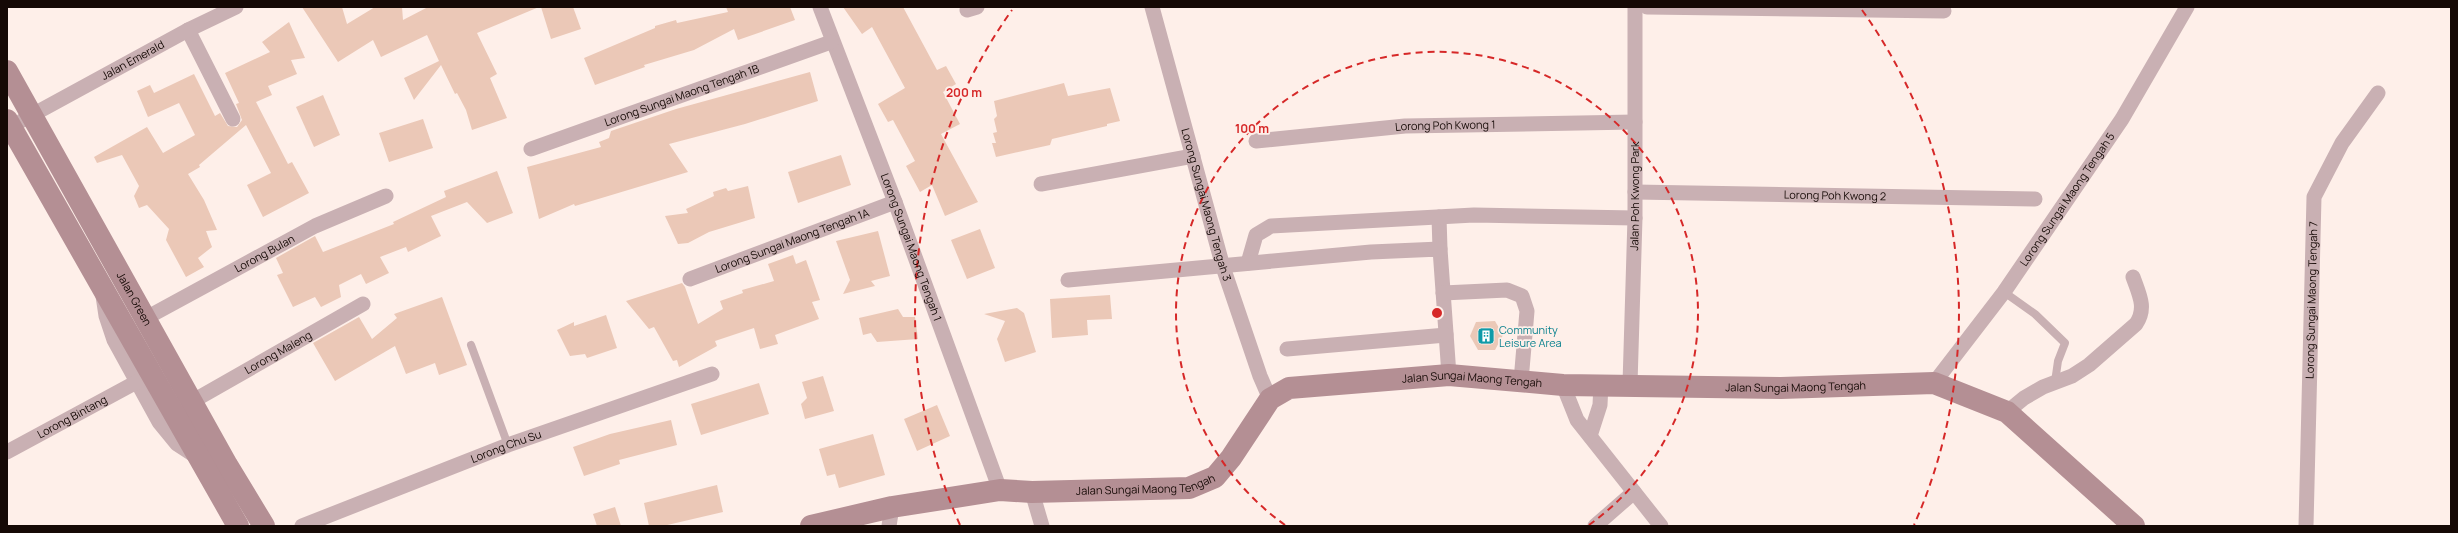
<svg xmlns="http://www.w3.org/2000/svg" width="2458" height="533" font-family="Manrope,sans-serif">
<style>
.building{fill:#ebc8b7}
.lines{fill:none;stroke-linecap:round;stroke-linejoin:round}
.lane{stroke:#c9b0b3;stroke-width:8}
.street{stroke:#c9b0b3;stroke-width:15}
.secondary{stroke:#b48f94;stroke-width:22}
.ring{fill:none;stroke:#d62828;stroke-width:2;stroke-dasharray:7 5}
.labels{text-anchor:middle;stroke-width:3.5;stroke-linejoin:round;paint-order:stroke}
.street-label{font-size:11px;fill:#150905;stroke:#feefe9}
.culture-label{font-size:11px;fill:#0d838f;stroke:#feefe9;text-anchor:start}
.centre{fill:#d62828;stroke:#feefe9;stroke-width:2}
.ring-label{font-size:12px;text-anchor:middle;font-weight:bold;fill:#d62828;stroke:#feefe9;stroke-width:3.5;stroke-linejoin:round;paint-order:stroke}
</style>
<rect width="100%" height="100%" fill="#feefe9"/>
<g class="building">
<polygon points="302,7 342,7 347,24 375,7 402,7 403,20 428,7 539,7 477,33 497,74 490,78 507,118 472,130 466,110 457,93 455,94 441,65 414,100 404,78 439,61 427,35 381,57 373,40 338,62"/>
<polygon points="541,7 573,7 581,29 551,39"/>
<polygon points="726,7 790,7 795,20 738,40 734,29 694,50 644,65 645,67 595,85 584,58 655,28 655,26 676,20 677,23 728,12"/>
<polygon points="843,7 903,7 937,70 946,66 956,84 943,92 960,124 941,134 978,202 945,216 932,185 920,192 906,166 915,161 893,120 888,122 878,104 905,88 872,27 862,34"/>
<polygon points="289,22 305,58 291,60 297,74 268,86 272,95 256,102 288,164 292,162 309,193 263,217 247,185 271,173 246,125 199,165 200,167 188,174 204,200 217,230 206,231 212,247 198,258 204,267 186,277 166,240 169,229 147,205 139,208 134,196 139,186 122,155 97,163 94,157 147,127 163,153 195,135 179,103 148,117 137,91 150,85 154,93 194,74 215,116 220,113 228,126 237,127 242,120 236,104 239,103 225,73 270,52 262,42"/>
<polygon points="810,72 818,101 745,124 669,144 688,172 575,206 574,204 539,219 527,167 601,147 599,142 609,138 611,131 676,109"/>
<polygon points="1064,83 1068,96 1110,88 1120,121 1107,124 1107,126 1052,139 1050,145 996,157 992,143 996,143 993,133 997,132 994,119 997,116 994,101"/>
<polygon points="323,95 340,135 314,147 296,107"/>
<polygon points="423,119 433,148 389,162 379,133"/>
<polygon points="841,155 851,185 798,203 788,172"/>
<polygon points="497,171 513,213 487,223 467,202 431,216 441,236 408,252 406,247 380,257 389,273 366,284 361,274 339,285 341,297 321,307 315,297 293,307 277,275 283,273 276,258 315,236 323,252 394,224 393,222 446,197 444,191"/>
<polygon points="748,186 755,218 709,232 688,243 678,244 665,216 688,213 686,209 714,196 713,192 726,188 728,191"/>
<polygon points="980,229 995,268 967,279 951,240"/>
<polygon points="878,231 890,276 871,281 875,286 843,294 850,280 836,241"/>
<polygon points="793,255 796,264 806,260 820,300 812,302 819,319 775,335 778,344 760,349 754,328 715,341 717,346 679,367 677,360 673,361 654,327 649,329 626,301 682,283 685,287 698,324 723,309 720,301 743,293 742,290 774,281 768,264"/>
<polygon points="1110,295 1112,319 1087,320 1088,335 1052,338 1050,299"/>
<polygon points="442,297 467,365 439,375 435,363 406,374 395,346 335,381 313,343 359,317 372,339 397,318 394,314"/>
<polygon points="1017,308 1024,313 1036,352 1005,362 997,339 1005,321 984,314"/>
<polygon points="898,309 903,317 915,317 918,339 877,342 871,333 863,335 859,318"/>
<polygon points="606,315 617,348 587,358 585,354 570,356 557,330 574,322 574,326"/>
<polygon points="1495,321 1503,335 1495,350 1478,350 1470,336 1476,322"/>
<polygon points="823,376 834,411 805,419 801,404 807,398 802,382"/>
<polygon points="759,383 769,414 701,435 691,404"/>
<polygon points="937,405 950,436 917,451 904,419"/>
<polygon points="671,420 677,445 619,460 620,464 584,476 573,447 610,434"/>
<polygon points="873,434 885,475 839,488 835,474 827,476 819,449"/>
<polygon points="717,485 723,512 663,526 649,526 644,503"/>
<polygon points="615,507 621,526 597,526 593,514"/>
</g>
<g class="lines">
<g class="lane">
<polyline points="2004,292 2035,314 2065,343 2058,361 2055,382"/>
<polyline points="471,345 508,445"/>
</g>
<g class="street">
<path id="s1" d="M820 7 895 202 1000 490"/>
<path id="s2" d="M1152 7 1223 267 1260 376 1270 399"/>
<polyline points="1647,7 1944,11"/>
<polyline points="967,10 977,7"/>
<polyline points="188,30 233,119"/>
<path id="s3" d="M23 120 188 30 236 7"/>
<path id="s4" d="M1256 141 1405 126 1635 122"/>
<path id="s5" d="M531 149 831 42"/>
<polyline points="1041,184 1193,156"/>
<path id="s6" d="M1635 192 2035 199"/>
<polyline points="1439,217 1440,249"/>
<polyline points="1248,263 1256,235 1271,226 1474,215 1635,218"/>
<path id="s7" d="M690 279 895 202"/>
<polyline points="1068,280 1371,252 1440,249 1449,375"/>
<polyline points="1443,293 1507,290 1522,296 1527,311 1521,381"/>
<polyline points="103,296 106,316 114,340 159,422 177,444 197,457"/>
<path id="s8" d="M146 318 315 226 386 196"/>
<polyline points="1287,349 1446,335"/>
<path id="s9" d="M1934 383 2004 292 2122 119 2187 7"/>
<path id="s10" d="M1630 384 1635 218V7"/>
<polyline points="1563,385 1577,420 1661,526"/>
<path id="s11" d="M193 401 363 304"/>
<path d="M2007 412 2024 398 2043 387 2072 376 2089 365 2136 324C2147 308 2139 294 2133 277"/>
<polyline points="1590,436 1600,405 1601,384"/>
<path id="s12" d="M7 452 144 378"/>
<polyline points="1032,492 1042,526"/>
<path id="s13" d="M302 526 508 445 712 374"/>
<polyline points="889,526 892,507"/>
<polyline points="1595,526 1634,492"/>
<path id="s14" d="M2306 526 2314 197 2342 143 2378 93"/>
</g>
<g class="secondary">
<path id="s15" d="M7 71 227 465 264 526"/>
<polyline points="7,120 238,526"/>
<path id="s16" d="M811 526 892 507 1000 490 1032 492 1189 488 1215 477 1231 458 1270 399 1289 388 1449 375 1563 385 1781 388 1934 383 2007 412 2134 526"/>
</g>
</g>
<g class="ring">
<path d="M1285 525A261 261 0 1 1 1589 525"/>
<path d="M960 525A522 522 0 0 1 1012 10M1862 10A522 522 0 0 1 1914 525"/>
</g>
<defs>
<g id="building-square" transform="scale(0.9)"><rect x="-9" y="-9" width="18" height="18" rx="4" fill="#0f9aa8" stroke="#feefe9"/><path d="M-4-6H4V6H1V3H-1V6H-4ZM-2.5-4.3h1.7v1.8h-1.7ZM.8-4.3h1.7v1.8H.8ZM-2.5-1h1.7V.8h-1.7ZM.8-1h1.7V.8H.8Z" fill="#fff"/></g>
</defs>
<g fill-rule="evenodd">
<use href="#building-square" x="1486" y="336"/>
</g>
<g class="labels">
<g class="street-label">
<text dy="4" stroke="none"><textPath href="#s3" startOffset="125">Jalan Emerald</textPath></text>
<text dy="4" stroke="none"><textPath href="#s5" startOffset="160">Lorong Sungai Maong Tengah 1B</textPath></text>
<text dy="4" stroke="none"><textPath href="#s4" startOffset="190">Lorong Poh Kwong 1</textPath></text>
<text dy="4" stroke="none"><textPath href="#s6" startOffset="200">Lorong Poh Kwong 2</textPath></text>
<text dy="4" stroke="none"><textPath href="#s10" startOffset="188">Jalan Poh Kwong Park</textPath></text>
<text dy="4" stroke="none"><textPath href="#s9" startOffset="227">Lorong Sungai Maong Tengah 5</textPath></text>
<text dy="4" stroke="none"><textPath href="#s2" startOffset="205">Lorong Sungai Maong Tengah 3</textPath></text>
<text dy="4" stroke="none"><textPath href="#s7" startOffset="109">Lorong Sungai Maong Tengah 1A</textPath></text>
<text dy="4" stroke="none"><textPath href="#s1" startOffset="257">Lorong Sungai Maong Tengah 1</textPath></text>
<text dy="4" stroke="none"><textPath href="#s8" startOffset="135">Lorong Bulan</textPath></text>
<text dy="4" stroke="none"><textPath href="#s15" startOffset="261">Jalan Green</textPath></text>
<text dy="4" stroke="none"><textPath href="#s14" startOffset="226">Lorong Sungai Maong Tengah 7</textPath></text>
<text dy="4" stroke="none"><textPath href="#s11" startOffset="98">Lorong Maleng</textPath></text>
<text dy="4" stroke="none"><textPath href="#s16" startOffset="711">Jalan Sungai Maong Tengah</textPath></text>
<text dy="4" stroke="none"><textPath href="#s16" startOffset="1035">Jalan Sungai Maong Tengah</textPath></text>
<text dy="4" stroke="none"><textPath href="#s12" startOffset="74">Lorong Bintang</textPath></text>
<text dy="4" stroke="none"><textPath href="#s13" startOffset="219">Lorong Chu Su</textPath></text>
<text dy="4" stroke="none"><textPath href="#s16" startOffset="339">Jalan Sungai Maong Tengah</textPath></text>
</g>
<g class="culture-label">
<text x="1499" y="334">Community<tspan x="1499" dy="13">Leisure Area</tspan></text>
</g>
</g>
<circle cx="1437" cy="313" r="6" class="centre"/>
<g class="ring-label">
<text x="964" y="97">200 m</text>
<text x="1252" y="133">100 m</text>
</g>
<rect width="2458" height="533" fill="none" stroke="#150905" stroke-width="16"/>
</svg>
